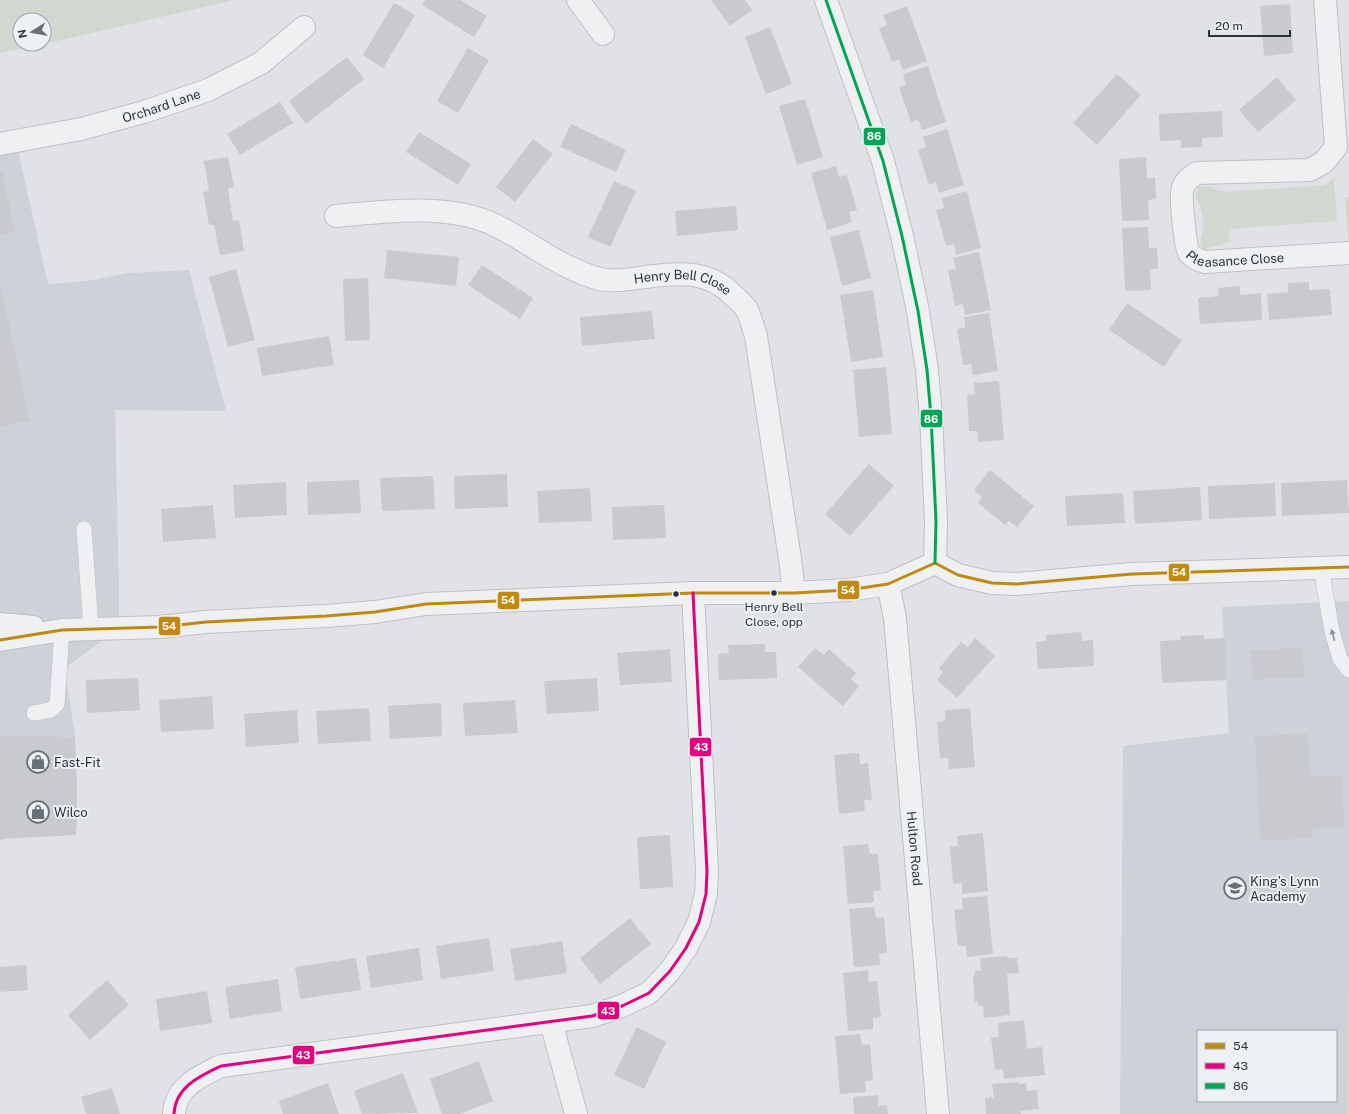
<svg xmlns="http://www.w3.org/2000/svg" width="1349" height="1114" font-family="'Public Sans',sans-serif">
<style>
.built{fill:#ced2d8;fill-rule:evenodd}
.green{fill:#d2d8d0}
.building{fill:#c8cacd}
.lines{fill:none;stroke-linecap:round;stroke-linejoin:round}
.lane-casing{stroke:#bec0c3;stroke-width:16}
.street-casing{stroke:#bec0c3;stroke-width:24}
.lane{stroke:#eff0f1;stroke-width:15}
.street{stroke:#eff0f1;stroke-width:22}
.bus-1-casing{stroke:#edf1f4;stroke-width:6}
.bus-2-casing{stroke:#edf1f4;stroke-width:6}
.bus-3-casing{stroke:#edf1f4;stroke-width:6}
.bus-1{stroke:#c3890f;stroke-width:3}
.bus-2{stroke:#e5007d;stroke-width:3}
.bus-3{stroke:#00a651;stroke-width:3}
.oneway{fill:#8c9196}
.bus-dot{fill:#28323c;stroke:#edf1f4;stroke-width:1.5}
.labels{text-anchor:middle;stroke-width:4;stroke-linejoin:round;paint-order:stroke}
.bus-label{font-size:12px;fill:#28323c;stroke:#edf1f4}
.street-label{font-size:13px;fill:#28323c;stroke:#edf1f4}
.poi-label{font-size:13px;fill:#28323c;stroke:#edf1f4;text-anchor:start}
.line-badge{stroke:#edf1f4;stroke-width:1.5}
.badge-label{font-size:11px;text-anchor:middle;font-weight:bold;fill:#fff}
</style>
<rect width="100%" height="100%" fill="#e0e2e5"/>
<g class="built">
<polygon points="18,151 48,284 87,281 128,273 189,270 226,411 115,410 119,587 119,628 65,668 75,737 77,828 26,834 5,835 4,840 0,840 0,153"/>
<path d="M1349 601V1114H1120L1123 746 1229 733 1222 607ZM1198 1031H1336V1101H1198Z"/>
</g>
<g class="green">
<polygon points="0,0 235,0 44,44 44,20 20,20 20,44 43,44 0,53"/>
<path d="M1334 178 1337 221 1229 229V242L1205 249 1201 247C1199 241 1203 235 1203 229 1204 224 1203 217 1202 213 1201 202 1190 197 1200 187L1205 186 1226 192 1325 185Z"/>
<polygon points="1345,197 1349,197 1349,242 1347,227"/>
<polygon points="1349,980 1349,1114 1346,1114"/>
</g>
<g class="building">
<polygon points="425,0 460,0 487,16 474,37 422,5"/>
<polygon points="711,0 745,0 752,10 730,26"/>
<polygon points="394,3 415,15 383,68 363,55"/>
<polygon points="1290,4 1293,53 1264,56 1260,6"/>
<polygon points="907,6 927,61 903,70 899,59 892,62 879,28 887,25 883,15"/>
<polygon points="770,27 792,84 766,94 745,37"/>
<polygon points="468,48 489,60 458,113 437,101"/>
<polygon points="347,57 364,79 306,124 289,101"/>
<polygon points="928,66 946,122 922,130 918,119 911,122 899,87 906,85 903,74"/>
<polygon points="1117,74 1141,95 1097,145 1073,123"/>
<polygon points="1277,77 1296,100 1258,132 1239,110"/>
<polygon points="805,99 823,157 797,165 779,106"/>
<polygon points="280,102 293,123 240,155 227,134"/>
<polygon points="1222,111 1223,137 1202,138 1202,147 1181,148 1181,140 1160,141 1159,114"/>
<polygon points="571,124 626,150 616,172 560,147"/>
<polygon points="947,129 964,185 939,193 936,182 929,185 918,150 926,147 923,137"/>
<polygon points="419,132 471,164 458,185 406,152"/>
<polygon points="533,139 553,154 515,202 496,187"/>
<polygon points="228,157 234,187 228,188 233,221 239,220 244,251 220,255 214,225 209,225 203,192 209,191 204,161"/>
<polygon points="1146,157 1147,178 1155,178 1156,199 1148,200 1149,220 1122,221 1119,159"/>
<polygon points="836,166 839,177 847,175 857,210 849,212 852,222 827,230 811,173"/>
<polygon points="0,172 2,172 15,232 0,235"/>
<polygon points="614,181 636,191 610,247 588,237"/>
<polygon points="967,191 981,248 956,255 954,244 946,246 936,210 944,208 942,198"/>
<polygon points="736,206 738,230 677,236 675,211"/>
<polygon points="1148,227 1149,248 1157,248 1158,258 1158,269 1150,269 1151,290 1125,291 1122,228"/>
<polygon points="859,230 871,278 842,286 830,237"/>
<polygon points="387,250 459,257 456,286 384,278"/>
<polygon points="979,252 991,310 965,315 963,304 955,306 948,270 956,269 953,258"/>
<polygon points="482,265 533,298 520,319 468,285"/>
<polygon points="236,269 255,340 228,347 209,277"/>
<polygon points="368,278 370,340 345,341 343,279"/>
<polygon points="1309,282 1309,290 1330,289 1332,315 1269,320 1267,294 1288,292 1288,283"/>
<polygon points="0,283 30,421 0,427"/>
<polygon points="1240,286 1240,295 1261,293 1262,320 1200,324 1198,298 1219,296 1218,288"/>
<polygon points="873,290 883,357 851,362 840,295"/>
<polygon points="1127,303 1182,340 1164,367 1109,330"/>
<polygon points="652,311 655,339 582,346 580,317"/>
<polygon points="989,313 998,371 973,375 971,364 963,365 957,329 965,328 964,317"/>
<polygon points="329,336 334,365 262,376 257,348"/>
<polygon points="886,367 892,434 859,437 853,370"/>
<polygon points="999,381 1004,440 978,442 977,431 969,431 967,395 975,394 974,383"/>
<polygon points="869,464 894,486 850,536 825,514"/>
<polygon points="990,470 1034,506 1017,527 1009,521 1005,525 978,503 982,497 974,490"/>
<polygon points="507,474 508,507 455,509 454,476"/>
<polygon points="433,476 435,509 382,511 380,478"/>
<polygon points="359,480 361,513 308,515 307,482"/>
<polygon points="1347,480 1349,513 1282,516 1281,483"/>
<polygon points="286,482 287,515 235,518 233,485"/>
<polygon points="1275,483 1276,516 1209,519 1208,486"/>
<polygon points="1200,487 1202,520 1135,524 1133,491"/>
<polygon points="590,488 592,521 539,523 537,491"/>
<polygon points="1123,493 1125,523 1067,526 1065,496"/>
<polygon points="213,505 216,538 163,542 161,509"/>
<polygon points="664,505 666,538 613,540 612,507"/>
<polygon points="1081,632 1082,641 1093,640 1094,666 1038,669 1036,642 1046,641 1046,635"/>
<polygon points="1204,635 1204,639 1225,638 1226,680 1162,683 1160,641 1181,640 1180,636"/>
<polygon points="975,638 995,656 957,698 937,680 943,672 939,668 961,642 968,647"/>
<polygon points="765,644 765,652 776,652 777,678 719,680 718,654 729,653 728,645"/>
<polygon points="815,648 824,655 829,649 856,673 851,679 859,686 843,706 798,667"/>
<polygon points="1302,648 1304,677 1252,680 1251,650"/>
<polygon points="670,649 672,682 620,685 617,653"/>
<polygon points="138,678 140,710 87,713 86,680"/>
<polygon points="597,678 599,711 547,714 544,681"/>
<polygon points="212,696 214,729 161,732 159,700"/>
<polygon points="515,700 518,733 465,736 463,703"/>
<polygon points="441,703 442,736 390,739 388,706"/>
<polygon points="369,708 371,741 318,744 316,711"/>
<polygon points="970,708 975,767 949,769 948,758 940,758 937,722 945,721 945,710"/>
<polygon points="297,710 299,743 246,747 244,714"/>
<polygon points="1308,734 1310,776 1342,775 1344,827 1312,829 1312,838 1260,841 1255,736"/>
<polygon points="0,736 75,737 77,789 76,835 0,839"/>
<polygon points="859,753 860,764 868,763 872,800 864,800 865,811 839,814 834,755"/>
<polygon points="983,833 988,891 962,894 962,883 953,884 950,847 958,846 957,836"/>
<polygon points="670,835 673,887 640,889 637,837"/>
<polygon points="868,844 870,854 878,854 881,890 873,891 874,902 848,904 843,846"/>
<polygon points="987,896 993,954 967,957 966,946 958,946 954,910 963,909 962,898"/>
<polygon points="874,907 876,918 884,917 887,953 879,954 880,965 854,967 849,909"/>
<polygon points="630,918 651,944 600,984 580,958"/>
<polygon points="489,938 494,971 441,979 436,946"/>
<polygon points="562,941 567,973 515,981 510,949"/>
<polygon points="419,948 423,980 371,988 366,956"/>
<polygon points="1007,956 1007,958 1017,958 1019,973 1007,974 1010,1015 984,1018 983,1005 978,1006 978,1002 975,1002 973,976 975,975 975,971 981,971 980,958"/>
<polygon points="356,958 361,990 300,999 295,967"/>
<polygon points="26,965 28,990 0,992 0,967"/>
<polygon points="868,970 869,982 877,981 881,1017 873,1018 873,1029 848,1031 843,973"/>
<polygon points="278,979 282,1011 230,1019 225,987"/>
<polygon points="107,980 129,1005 90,1040 68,1015"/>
<polygon points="207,991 212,1023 160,1031 156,999"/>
<polygon points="1024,1020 1027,1049 1042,1047 1045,1075 1004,1079 1003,1069 995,1070 991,1038 999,1037 998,1023"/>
<polygon points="637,1027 666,1042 644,1089 614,1075"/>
<polygon points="860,1034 862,1045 870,1044 873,1080 865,1081 866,1092 840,1094 835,1036"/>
<polygon points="479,1061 493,1101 459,1114 442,1114 430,1079"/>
<polygon points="403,1073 418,1113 362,1114 354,1091"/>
<polygon points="1018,1082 1019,1084 1026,1083 1027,1091 1037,1090 1039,1109 1021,1111 1021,1114 986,1114 985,1098 994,1097 992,1084"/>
<polygon points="328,1083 339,1114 283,1114 279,1101"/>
<polygon points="112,1088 120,1114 86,1114 81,1097"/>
<polygon points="878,1095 879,1106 887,1105 888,1114 854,1114 853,1097"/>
</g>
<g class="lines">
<g class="lane-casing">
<g id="lane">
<polyline points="84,529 91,629"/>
<polyline points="1321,568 1332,631 1340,659 1349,670"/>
<polyline points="34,713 51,710 57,704 62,630"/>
</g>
</g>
<g class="street-casing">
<g id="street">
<polyline points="578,0 603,34"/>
<polyline points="826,0 883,161 902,236 918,311 927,370 931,417 936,521 935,563"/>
<path id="s1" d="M1325 0 1336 147 1324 162 1310 170 1197 173C1190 178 1183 182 1182 192 1181 199 1185 248 1189 253 1194 259 1199 260 1205 262L1349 253"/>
<path id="s2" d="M0 144 81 129 144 112 208 90 261 63 304 27"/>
<path id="s3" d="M336 216C385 211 450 203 495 225 530 242 561 269 600 279 611 282 633 279 645 277 680 273 708 269 735 297 739 301 744 305 747 310 751 318 753 328 756 336L790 559 794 593"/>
<path id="s4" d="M888 584 895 618 938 1114"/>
<polyline points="0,624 33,627"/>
<polyline points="0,640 62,630 160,627 206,622 326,616 375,612 426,604 693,593 794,593 848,590 888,584 935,563 958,575 992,583 1016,584 1132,574 1349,567"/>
<polyline points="551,1022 576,1114"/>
<path d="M174 1114C175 1087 200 1076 221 1066L592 1016 622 1006 649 993 670 971 686 948 699 922 706 894 707 871 693 593"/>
</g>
</g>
<use href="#lane" class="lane"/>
<use href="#street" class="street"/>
<g class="bus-1-casing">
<polyline id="bus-1" points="0,640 62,630 160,627 206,622 326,616 375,612 426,604 693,593 794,593 848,590 888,584 935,563 958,575 992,583 1016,584 1132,574 1349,567"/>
</g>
<g class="bus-2-casing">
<path id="bus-2" d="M174 1114C175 1087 200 1076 221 1066L592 1016 622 1006 649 993 670 971 686 948 699 922 706 894 707 871 693 593"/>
</g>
<g class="bus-3-casing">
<polyline id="bus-3" points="826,0 883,161 902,236 918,311 927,370 931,417 936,521 935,563"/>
</g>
<use href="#bus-1" class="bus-1"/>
<use href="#bus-2" class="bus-2"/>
<use href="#bus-3" class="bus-3"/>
</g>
<defs><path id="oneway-solid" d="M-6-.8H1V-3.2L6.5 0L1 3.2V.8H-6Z"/></defs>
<use class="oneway" href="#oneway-solid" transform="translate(1333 635) rotate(-105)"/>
<defs>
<g id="shop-ring" transform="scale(1.15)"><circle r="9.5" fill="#edf1f4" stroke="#687077" stroke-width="1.5"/><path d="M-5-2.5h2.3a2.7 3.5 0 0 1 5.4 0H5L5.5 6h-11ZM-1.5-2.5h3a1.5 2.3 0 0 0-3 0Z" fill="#687077"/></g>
<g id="school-ring" transform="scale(1.15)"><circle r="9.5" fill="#edf1f4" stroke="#687077" stroke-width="1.5"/><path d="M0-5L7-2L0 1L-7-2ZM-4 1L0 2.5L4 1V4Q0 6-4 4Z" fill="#687077"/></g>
</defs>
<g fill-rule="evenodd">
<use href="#shop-ring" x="38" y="762"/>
<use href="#shop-ring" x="38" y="812"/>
<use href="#school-ring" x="1235" y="888"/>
</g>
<g class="bus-dot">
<circle cx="774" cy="593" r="3.5"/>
<circle cx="676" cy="594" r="3.5"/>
</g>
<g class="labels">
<g class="bus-label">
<text x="774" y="611">Henry Bell<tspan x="774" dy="15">Close, opp</tspan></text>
</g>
<g class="street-label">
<text dy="5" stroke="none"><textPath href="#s2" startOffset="166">Orchard Lane</textPath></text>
<text dy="5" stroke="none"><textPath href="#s1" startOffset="431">Pleasance Close</textPath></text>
<text dy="5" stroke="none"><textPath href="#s3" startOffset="364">Henry Bell Close</textPath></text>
<text dy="5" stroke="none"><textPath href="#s4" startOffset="266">Hulton Road</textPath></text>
</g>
<g class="poi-label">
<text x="54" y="767">Fast-Fit</text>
<text x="54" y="817">Wilco</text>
<text x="1250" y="886">King's Lynn<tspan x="1250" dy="15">Academy</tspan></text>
</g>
</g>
<g class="line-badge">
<rect x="863" y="127" width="23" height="19" rx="4" fill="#00a651"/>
<rect x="920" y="409" width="23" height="19" rx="4" fill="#00a651"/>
<rect x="1168" y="563" width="22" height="19" rx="4" fill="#c3890f"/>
<rect x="837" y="580" width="23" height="20" rx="4" fill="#c3890f"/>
<rect x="497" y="591" width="23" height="19" rx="4" fill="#c3890f"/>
<rect x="158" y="616" width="23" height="20" rx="4" fill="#c3890f"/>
<rect x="689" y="737" width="23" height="20" rx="4" fill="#e5007d"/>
<rect x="597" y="1001" width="23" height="19" rx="4" fill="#e5007d"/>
<rect x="292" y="1045" width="23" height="20" rx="4" fill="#e5007d"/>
</g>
<g class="badge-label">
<text x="874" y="140">86</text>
<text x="931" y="423">86</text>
<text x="1179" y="576">54</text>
<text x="848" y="594">54</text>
<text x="508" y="604">54</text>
<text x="169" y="630">54</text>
<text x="701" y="751">43</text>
<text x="608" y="1015">43</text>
<text x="303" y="1059">43</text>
</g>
<rect x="1197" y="1030" width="140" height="72" fill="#edf1f4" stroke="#9ea5aa"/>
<rect x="1205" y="1043" width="20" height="6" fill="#c3890f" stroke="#9ea5aa"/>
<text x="1233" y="1050" font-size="12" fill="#28323c">54</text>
<rect x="1205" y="1063" width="20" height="6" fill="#e5007d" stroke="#9ea5aa"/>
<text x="1233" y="1070" font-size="12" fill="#28323c">43</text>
<rect x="1205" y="1083" width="20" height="6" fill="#00a651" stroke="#9ea5aa"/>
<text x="1233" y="1090" font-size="12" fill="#28323c">86</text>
<g transform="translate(32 32) rotate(259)"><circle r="19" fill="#edf1f4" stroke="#9ea5aa"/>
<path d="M0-3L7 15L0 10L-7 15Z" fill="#687077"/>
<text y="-6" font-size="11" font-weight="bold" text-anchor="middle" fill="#28323c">N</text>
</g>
<path d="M1209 30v6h81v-6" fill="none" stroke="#28323c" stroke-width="2"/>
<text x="1215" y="30" font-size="12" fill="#28323c" stroke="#edf1f4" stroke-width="3" paint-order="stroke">20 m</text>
</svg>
